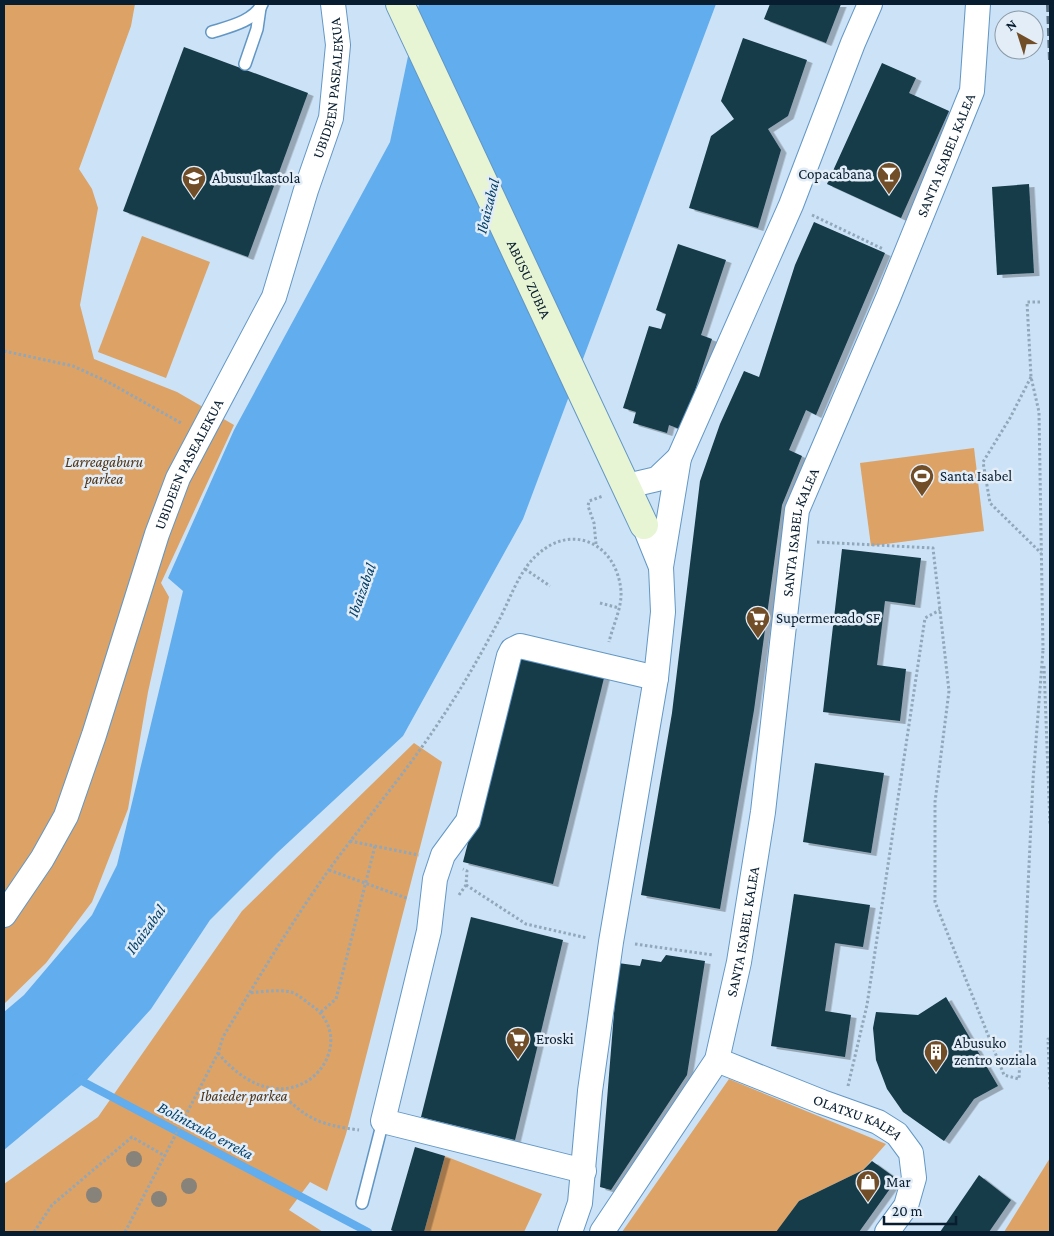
<svg xmlns="http://www.w3.org/2000/svg" width="1054" height="1236" font-family="'Crimson Pro',serif">
<style>
.green{fill:#dca266}
.water{fill:#61adee}
.lines{fill:none;stroke-linecap:round;stroke-linejoin:round}
.stream{stroke:#61adee;stroke-width:8}
.building{fill:#153a48;filter:url(#shadow)}
.lane-casing{stroke:#6297c5;stroke-width:14}
.street-casing{stroke:#6297c5;stroke-width:26}
.secondary-casing{stroke:#6297c5;stroke-width:30}
.path{stroke:#91a7ba;stroke-width:3;stroke-dasharray:2.5 2.5;stroke-linecap:butt}
.lane{stroke:#fff;stroke-width:11}
.street{stroke:#fff;stroke-width:24}
.secondary{stroke:#e8f5d4;stroke-width:28}
.rail{stroke:#576d80;stroke-width:4;stroke-dasharray:8 4;stroke-linecap:butt}
.tree{fill:#87827a}
.labels{text-anchor:middle;stroke-width:5;stroke-linejoin:round;paint-order:stroke}
.street-label{font-size:15px;fill:#081e30;stroke:#e3edf7}
.poi-label{font-size:15px;fill:#081e30;stroke:#e3edf7;text-anchor:start}
.park-label{font-size:15px;font-style:italic;fill:#4f3314;stroke:#e3edf7}
.water-label{font-size:16px;font-style:italic;fill:#034069;stroke:#e3edf7}
</style>
<defs>
<filter id="shadow"><feDropShadow dx="5.5" dy="3" stdDeviation="0" flood-color="#0004"/></filter>
</defs>
<rect width="100%" height="100%" fill="#cce2f6"/>
<g class="green">
<polygon points="4,4 135,4 131,26 79,169 92,189 98,208 80,305 94,359 177,392 234,425 161,583 169,597 148,692 128,809 92,902 46,963 4,1004"/>
<polygon points="142,236 210,262 166,378 98,352"/>
<polygon points="974,448 984,531 871,546 860,463"/>
<polygon points="414,743 442,762 346,1134 327,1191 310,1182 289,1210 323,1232 4,1232 4,1184 98,1117 242,911"/>
<polygon points="729,1079 886,1144 863,1170 799,1201 777,1232 622,1232"/>
<polygon points="445,1156 542,1194 524,1232 424,1232"/>
<polygon points="1050,1158 1050,1232 1004,1232"/>
</g>
<polygon class="water" points="419,4 716,4 523,519 403,736 277,853 210,920 151,1009 85,1082 4,1150 4,1012 24,995 92,915 117,865 183,591 168,578 234,430 390,142"/>
<g class="lines">
<polyline class="stream" points="76,1078 368,1232"/>
</g>
<g class="building">
<polygon points="770,4 841,4 826,43 764,19"/>
<polygon points="743,38 807,60 788,116 768,129 781,150 758,228 689,208 711,136 734,119 721,101"/>
<polygon points="184,47 308,93 248,257 123,211"/>
<polygon points="882,63 916,78 909,93 949,111 901,218 827,184"/>
<polygon points="1029,184 1034,273 997,275 992,187"/>
<polygon points="814,222 885,253 816,415 806,410 789,450 802,456 782,505 754,710 720,909 641,895 672,713 700,481 720,424 744,371 759,377 795,265"/>
<polygon points="678,244 726,260 701,335 712,339 682,430 669,425 667,433 633,423 636,412 623,408 649,326 661,329 666,314 656,310"/>
<polygon points="842,549 921,558 915,605 885,601 877,665 906,669 900,721 823,712"/>
<polygon points="517,652 605,674 553,884 463,862"/>
<polygon points="815,763 884,773 871,853 803,842"/>
<polygon points="794,894 870,905 863,947 835,943 825,1011 851,1015 845,1057 771,1046"/>
<polygon points="471,917 563,940 515,1140 421,1117"/>
<polygon points="666,955 705,961 687,1075 611,1190 600,1187 618,963 640,966 642,959 661,962"/>
<polygon points="946,997 998,1086 974,1099 944,1141 903,1112 887,1089 876,1060 873,1028 876,1012 918,1015"/>
<polygon points="415,1147 445,1156 424,1232 395,1232 391,1230"/>
<polygon points="872,1161 897,1179 859,1232 776,1232 799,1201 863,1170"/>
<polygon points="979,1175 1011,1200 989,1232 940,1232"/>
</g>
<g class="lines">
<g class="lane-casing">
<g id="lane">
<path d="M212 32C228 27 255 21 262 4"/>
<polyline points="245,64 257,29 260,8"/>
<polyline points="362,1203 383,1121"/>
</g>
</g>
<g class="street-casing">
<g id="street">
<polyline points="627,486 657,479 679,458"/>
<polyline points="661,567 679,458 791,205 853,43 870,4"/>
<path id="s1" d="M4 915 42 859 66 816 94 735 157 534 178 478 274 297 306 190 331 118 338 45 333 4"/>
<path id="s2" d="M717 1060 822 1102 878 1122 897 1134 911 1153 914 1178 906 1206 887 1232"/>
<polyline points="584,1171 383,1121 429,931 435,879 443,855 468,821 509,656 512,650 520,646 656,678"/>
<polyline points="570,1232 580,1203 590,1091 611,942 656,678 663,612 661,567 644,525"/>
<path id="s3" d="M602 1232 717 1060 739 962 763 812 797 510 888 298 972 91 978 4"/>
</g>
</g>
<g class="secondary-casing">
<g id="secondary">
<path id="s4" d="M400 4 644 525"/>
</g>
</g>
<g class="path">
<polyline points="812,215 883,249"/>
<polyline points="1040,302 1027,302 1031,377 1039,412 1043,650"/>
<polyline points="4,351 73,366 108,382 181,423"/>
<polyline points="1031,377 1010,418 983,462 990,503 1041,553"/>
<polyline points="817,542 933,548 949,691 935,802 935,902 1004,1075 1019,1079 1033,780 1043,650"/>
<polyline points="596,544 594,523 588,506 589,501 603,496"/>
<polyline points="525,569 550,586"/>
<polyline points="600,603 619,608"/>
<polyline points="1044,666 1050,826"/>
<polyline points="350,841 419,855"/>
<polyline points="329,870 409,899"/>
<polyline points="466,885 526,924 587,938"/>
<polyline points="459,895 466,885 467,871 463,869"/>
<polyline points="635,944 713,955"/>
<polyline points="321,1012 336,999 375,846"/>
<polyline points="1050,1039 1048,1039 1050,1090"/>
<path d="M218 1053C291 1141 368 1044 311 1005 305 1001 298 994 291 992 278 989 262 992 249 993"/>
<polyline points="848,1086 867,1005 925,618 940,610"/>
<path d="M279 1091C306 1119 320 1125 359 1130"/>
<polyline points="34,1232 52,1205 132,1137 165,1156"/>
<path d="M125 1232 218 1053 223 1037C257 980 290 925 328 871 366 819 408 770 443 716 463 686 481 654 498 622 510 600 519 570 538 554 574 522 617 545 621 591 622 608 613 625 609 642"/>
</g>
<use href="#lane" class="lane"/>
<use href="#street" class="street"/>
<use href="#secondary" class="secondary"/>
<polyline class="rail" points="1048,4 1050,60"/>
</g>
<g class="tree">
<circle cx="134" cy="1159" r="8"/>
<circle cx="189" cy="1186" r="8"/>
<circle cx="94" cy="1195" r="8"/>
<circle cx="159" cy="1199" r="8"/>
</g>
<defs>
<g id="bar-pin" transform="scale(1.25)"><path d="M0 17L-7.5 6A9.5 9.5 0 1 1 7.5 6Z" fill="#724e28" stroke="#e3edf7"/><path d="M-6-5H6L.8 .8V4.5H3.5V6h-7V4.5H-.8V.8Z" fill="#fff"/></g>
<g id="school-pin" transform="scale(1.25)"><path d="M0 17L-7.5 6A9.5 9.5 0 1 1 7.5 6Z" fill="#724e28" stroke="#e3edf7"/><path d="M0-5L7-2L0 1L-7-2ZM-4 1L0 2.5L4 1V4Q0 6-4 4Z" fill="#fff"/></g>
<g id="stadium-pin" transform="scale(1.25)"><path d="M0 17L-7.5 6A9.5 9.5 0 1 1 7.5 6Z" fill="#724e28" stroke="#e3edf7"/><path d="M0-5a6.5 5 0 1 0 0 10a6.5 5 0 1 0 0-10ZM-3.5-1.8h7v3.6h-7Z" fill="#fff"/></g>
<g id="supermarket-pin" transform="scale(1.25)"><path d="M0 17L-7.5 6A9.5 9.5 0 1 1 7.5 6Z" fill="#724e28" stroke="#e3edf7"/><path d="M-6-5.5h2.5l.6 2H6L4.5 2H-2.5L-4.4-4H-6ZM-1.5 3.2a1.3 1.3 0 1 0 .1 0ZM3 3.2a1.3 1.3 0 1 0 .1 0Z" fill="#fff"/></g>
<g id="building-pin" transform="scale(1.25)"><path d="M0 17L-7.5 6A9.5 9.5 0 1 1 7.5 6Z" fill="#724e28" stroke="#e3edf7"/><path d="M-4-6H4V6H1V3H-1V6H-4ZM-2.5-4.3h1.7v1.8h-1.7ZM.8-4.3h1.7v1.8H.8ZM-2.5-1h1.7V.8h-1.7ZM.8-1h1.7V.8H.8Z" fill="#fff"/></g>
<g id="shop-pin" transform="scale(1.25)"><path d="M0 17L-7.5 6A9.5 9.5 0 1 1 7.5 6Z" fill="#724e28" stroke="#e3edf7"/><path d="M-5-2.5h2.3a2.7 3.5 0 0 1 5.4 0H5L5.5 6h-11ZM-1.5-2.5h3a1.5 2.3 0 0 0-3 0Z" fill="#fff"/></g>
</defs>
<g fill-rule="evenodd">
<use href="#bar-pin" x="889" y="174"/>
<use href="#school-pin" x="194" y="178"/>
<use href="#stadium-pin" x="922" y="476"/>
<use href="#supermarket-pin" x="758" y="618"/>
<use href="#supermarket-pin" x="518" y="1039"/>
<use href="#building-pin" x="936" y="1052"/>
<use href="#shop-pin" x="868" y="1182"/>
</g>
<g class="labels">
<g class="street-label">
<text dy="5" stroke="none"><textPath href="#s1" startOffset="895">UBIDEEN PASEALEKUA</textPath></text>
<text dy="5" stroke="none"><textPath href="#s3" startOffset="1148">SANTA ISABEL KALEA</textPath></text>
<text dy="5" stroke="none"><textPath href="#s4" startOffset="304">ABUSU ZUBIA</textPath></text>
<text dy="5" stroke="none"><textPath href="#s1" startOffset="490">UBIDEEN PASEALEKUA</textPath></text>
<text dy="5" stroke="none"><textPath href="#s3" startOffset="742">SANTA ISABEL KALEA</textPath></text>
<text dy="5" stroke="none"><textPath href="#s3" startOffset="338">SANTA ISABEL KALEA</textPath></text>
<text dy="5" stroke="none"><textPath href="#s2" startOffset="152">OLATXU KALEA</textPath></text>
</g>
<g class="poi-label">
<text x="872" y="179" text-anchor="end">Copacabana</text>
<text x="212" y="183">Abusu Ikastola</text>
<text x="940" y="481">Santa Isabel</text>
<text x="776" y="623">Supermercado SF</text>
<text x="536" y="1044">Eroski</text>
<text x="954" y="1048">Abusuko<tspan x="954" dy="17">zentro soziala</tspan></text>
<text x="886" y="1187">Mar</text>
</g>
<g class="park-label">
<text x="104" y="467">Larreagaburu<tspan x="104" dy="17">parkea</tspan></text>
<text x="244" y="1101">Ibaieder parkea</text>
</g>
<g class="water-label">
<text transform="translate(487 206) rotate(-76)" y="6">Ibaizabal</text>
<text transform="translate(361 590) rotate(-70)" y="6">Ibaizabal</text>
<text transform="translate(145 929) rotate(-54)" y="6">Ibaizabal</text>
<text transform="translate(206 1130) rotate(28)" y="6">Bolintxuko erreka</text>
</g>
</g>
<rect width="1054" height="1236" fill="none" stroke="#081e30" stroke-width="10"/>
<g transform="translate(1019 35) rotate(321)"><circle r="24" fill="#e3edf7" stroke="#8b9aa7"/>
<path d="M0-4L9 19L0 12L-9 19Z" fill="#724e28"/>
<text y="-8" font-size="14" font-weight="bold" text-anchor="middle" fill="#081e30">N</text>
</g>
<path d="M884 1216v8h72v-8" fill="none" stroke="#081e30" stroke-width="2.5"/>
<text x="892" y="1216" font-size="15" fill="#081e30" stroke="#e3edf7" stroke-width="4" paint-order="stroke">20 m</text>
</svg>
